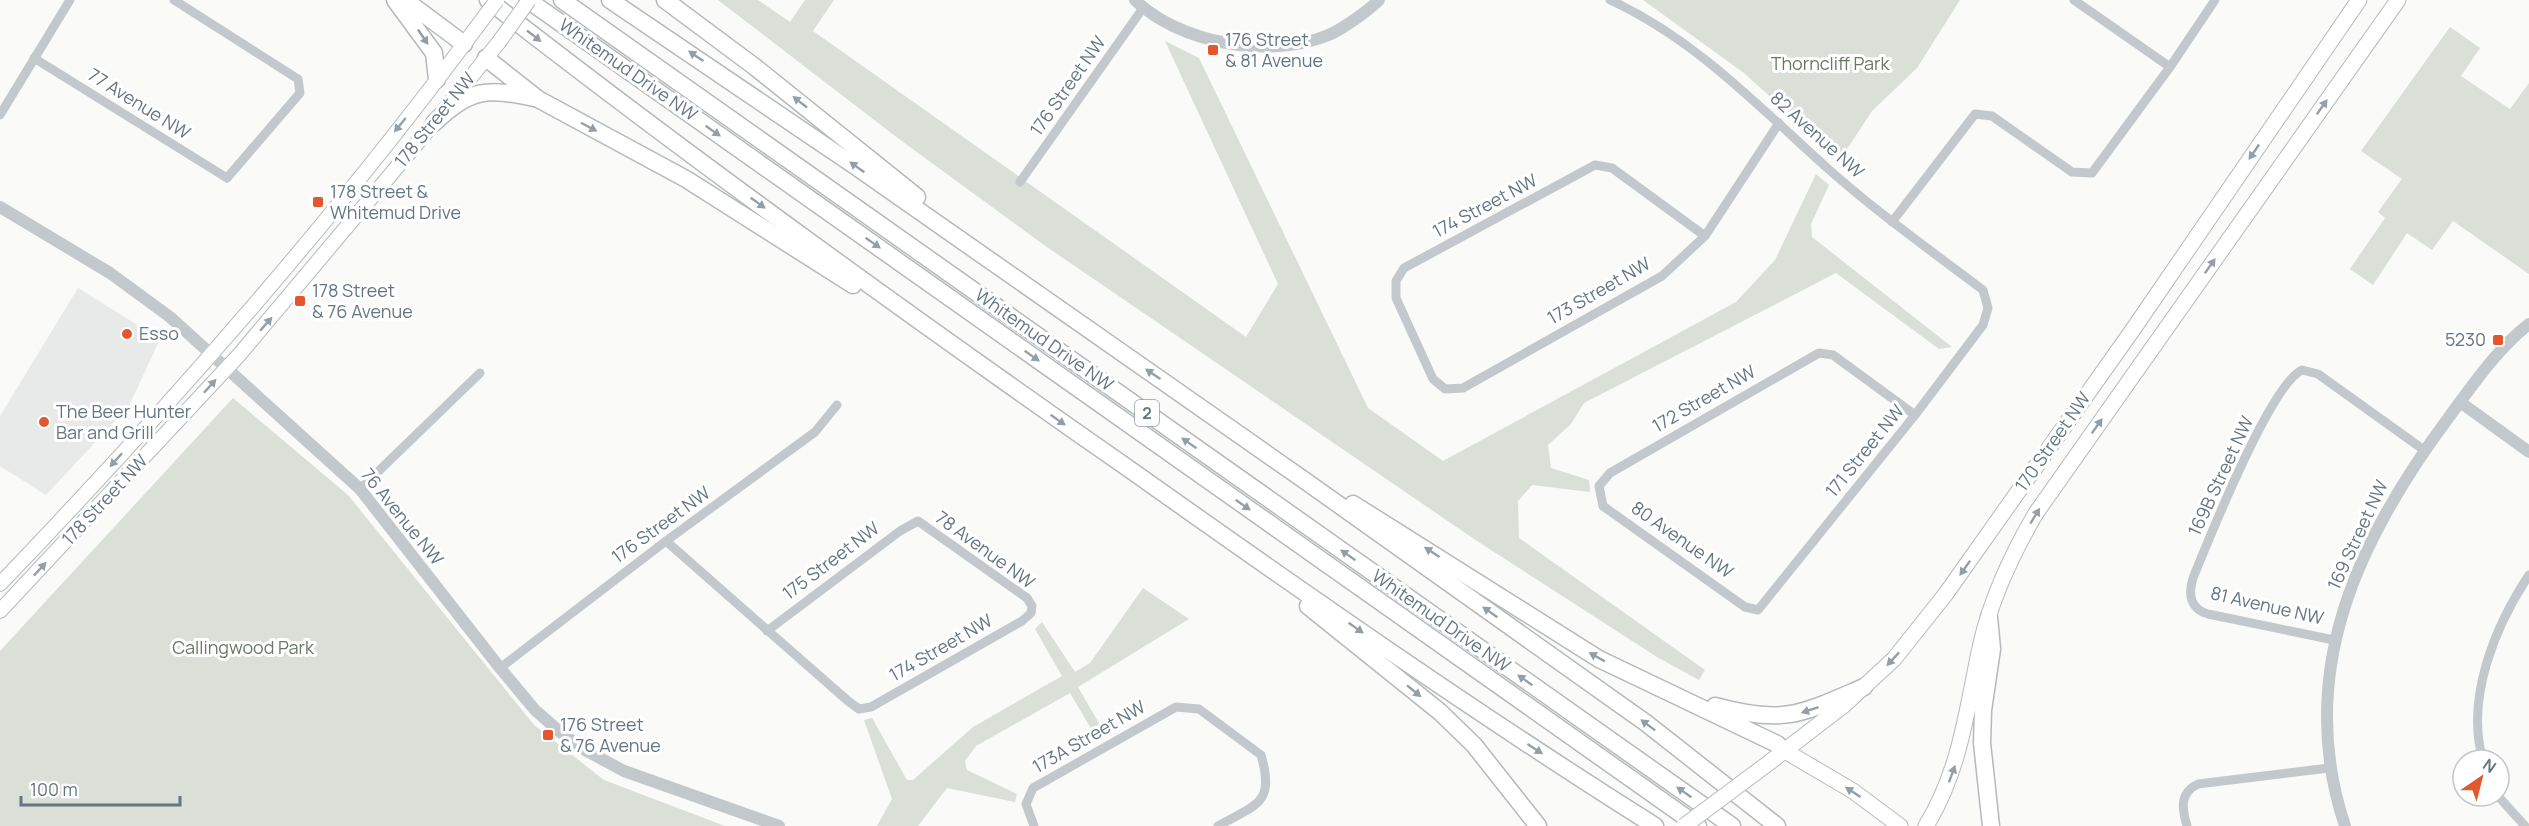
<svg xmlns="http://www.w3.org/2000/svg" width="2529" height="826" font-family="Manrope,sans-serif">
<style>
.built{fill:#e8e9e9}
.green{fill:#dadfd7}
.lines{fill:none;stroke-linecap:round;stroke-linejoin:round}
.secondary-casing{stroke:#b3babf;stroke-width:16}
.primary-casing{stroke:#b5babe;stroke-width:17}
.motorway-casing{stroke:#b4b9bd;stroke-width:19}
.minor{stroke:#c3c8cc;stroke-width:9}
.tertiary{stroke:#c3c8cc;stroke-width:12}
.secondary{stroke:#fff;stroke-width:14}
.primary{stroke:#fff;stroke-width:15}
.motorway{stroke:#fff;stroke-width:16}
.secondary-bridge-casing{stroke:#b3babf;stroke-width:16;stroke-linecap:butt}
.primary-bridge-casing{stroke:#b5babe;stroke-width:17;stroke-linecap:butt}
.secondary-bridge{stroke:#fff;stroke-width:14}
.primary-bridge{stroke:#fff;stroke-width:15}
.oneway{fill:#939fa8}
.poi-dot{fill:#e4572e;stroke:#fff;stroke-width:2}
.labels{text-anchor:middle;stroke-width:6;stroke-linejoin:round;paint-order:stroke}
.shield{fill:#fff;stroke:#939fa8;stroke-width:1.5}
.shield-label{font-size:16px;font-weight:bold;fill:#657683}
.poi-label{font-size:18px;fill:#657683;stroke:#fff;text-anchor:start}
.park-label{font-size:18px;fill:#687a64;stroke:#fff}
.street-label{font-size:18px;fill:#657683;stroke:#fff}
</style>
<rect width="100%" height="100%" fill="#fafaf8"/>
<polygon class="built" points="78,288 160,339 129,406 46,495 0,466 0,416"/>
<g class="green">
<polygon points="718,0 758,0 790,22 805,0 834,0 813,31 1246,337 1278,284 1165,41 1199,58 1368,408 1443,461 1736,302 1775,260 1816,174 1829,185 1811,224 1812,237 1952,347 1939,349 1836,273 1584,403 1571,424 1548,445 1551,468 1589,480 1590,492 1532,485 1518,501 1519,538 1705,670 1699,680 1657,657 1477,541 1044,245 899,139"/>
<polygon points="1643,0 1960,0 1917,68 1872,111 1840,160 1744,73"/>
<polygon points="2450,27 2480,48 2461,76 2510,109 2529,83 2529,274 2453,221 2432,250 2407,233 2373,285 2350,269 2385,218 2378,212 2402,179 2361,151"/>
<polygon points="233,398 348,495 534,725 604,780 725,826 0,826 0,651"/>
<polygon points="1143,588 1189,619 1078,687 1104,732 1096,737 1070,693 976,746 965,761 967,770 1017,794 1015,802 947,788 918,826 877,826 892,799 864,720 872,718 907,780 913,780 973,727 1062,676 1035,629 1042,622 1075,672 1090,663"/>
</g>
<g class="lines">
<g class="secondary-casing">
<g id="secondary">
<path d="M0 584C169 408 331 224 476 28"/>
<polyline points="0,611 239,355 434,123 499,42"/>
</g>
</g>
<g class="primary-casing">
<g id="primary">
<polyline points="1785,751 1853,791 1900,826"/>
<polyline points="1770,762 1844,705 1894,659 1945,595 2134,328 2359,0"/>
<path d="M1926 826C1961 769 1967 707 1981 643 1992 596 2012 554 2036 513L2398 0"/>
</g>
</g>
<g class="motorway-casing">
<g id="motorway">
<polyline points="395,0 434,53 437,79"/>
<polyline points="405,0 464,44"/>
<path d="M488 0C698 164 914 319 1132 471 1304 593 1477 714 1655 826"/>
<polyline points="528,0 1698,826"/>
<polyline points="562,0 1732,826"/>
<polyline points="610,0 855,166 1304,480 1646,723 1777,826"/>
<polyline points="665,0 755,67 917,197"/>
<polyline points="486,58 538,99 686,179 853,285"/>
<path d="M434 123C470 88 487 88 534 98"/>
<polyline points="1353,504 1599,659 1777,744 1785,751"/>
<polyline points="1308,606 1440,712 1474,745 1538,826"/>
<polyline points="1989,617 1992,649 1983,710 1982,743 1991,826"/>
<path d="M1715 706C1784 725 1801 714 1864 687"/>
</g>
</g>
<g class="minor">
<path d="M1610 0C1695 39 1757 105 1825 166 1875 211 1930 250 1983 290L1988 308 1983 325 1915 415 1758 610 1745 607 1603 506 1599 486 1610 473 1819 353 1833 355 1915 415"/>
<polyline points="2074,0 2170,67"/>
<polyline points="34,58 227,178 300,93 298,79 174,0"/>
<polyline points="0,115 70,0"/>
<polyline points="1020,182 1143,8"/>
<polyline points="1892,222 1975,114 1992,116 2072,172 2092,173 2170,67 2215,0"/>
<polyline points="1705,236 1612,168 1595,165 1404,268 1396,281 1396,298 1433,379 1445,389 1463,388 1662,276 1705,236 1779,123"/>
<polyline points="360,489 480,373"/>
<polyline points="666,541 848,701 859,709 871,707 1022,621 1031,613 1032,606 1027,598 918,521 900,531 767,631"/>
<path d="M2334 640 2208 614C2190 609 2188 594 2193 578 2209 539 2270 385 2302 370L2318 374 2424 450"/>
<polyline points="500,668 666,541 815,432 837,405"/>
<path d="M2483 760C2465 699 2495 626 2529 575"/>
<polyline points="2498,796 2525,826"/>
<path d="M1034 826 1026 804 1033 788 1176 707 1199 709 1261 755C1275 804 1257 804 1218 826"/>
<path d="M2187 826C2182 809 2179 793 2198 784L2329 768"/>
</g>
<g class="tertiary">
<path d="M1135 0C1179 43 1268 59 1326 36 1340 31 1368 11 1379 0"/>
<polyline points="0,207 110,273 170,317 360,489 500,668 535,710 560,732 585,750 624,771 779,826"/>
<polyline points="2460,402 2529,452"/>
<path d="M2345 826C2294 673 2358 539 2449 417 2473 385 2497 349 2529 324"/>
</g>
<use href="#secondary" class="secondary"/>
<use href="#primary" class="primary"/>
<use href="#motorway" class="motorway"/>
<g class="secondary-bridge-casing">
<g id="secondary-bridge">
<polyline points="476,28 497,0"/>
<polyline points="499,42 529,0"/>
</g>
</g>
<g class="primary-bridge-casing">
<polyline id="primary-bridge" points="1684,826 1770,762"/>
</g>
<use href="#secondary-bridge" class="secondary-bridge"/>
<use href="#primary-bridge" class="primary-bridge"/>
</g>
<defs><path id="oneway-solid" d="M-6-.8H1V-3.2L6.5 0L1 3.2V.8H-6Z" transform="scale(1.5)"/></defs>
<g class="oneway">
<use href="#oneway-solid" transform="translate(534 36) rotate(38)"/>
<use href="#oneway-solid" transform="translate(423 37) rotate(56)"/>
<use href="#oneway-solid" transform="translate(696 56) rotate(-146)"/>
<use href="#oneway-solid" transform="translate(800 102) rotate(-142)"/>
<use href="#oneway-solid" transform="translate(2322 107) rotate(-55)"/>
<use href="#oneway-solid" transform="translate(400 125) rotate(129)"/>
<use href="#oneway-solid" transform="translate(589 127) rotate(28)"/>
<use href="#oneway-solid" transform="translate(713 131) rotate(35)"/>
<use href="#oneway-solid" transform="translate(2254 152) rotate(124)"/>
<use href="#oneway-solid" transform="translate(857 167) rotate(-145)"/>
<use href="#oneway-solid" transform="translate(758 203) rotate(36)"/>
<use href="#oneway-solid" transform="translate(873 243) rotate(35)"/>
<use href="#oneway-solid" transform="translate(2210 266) rotate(-55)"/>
<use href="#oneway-solid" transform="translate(266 324) rotate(-49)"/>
<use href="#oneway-solid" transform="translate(1032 356) rotate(35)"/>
<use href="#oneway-solid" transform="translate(1153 374) rotate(-146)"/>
<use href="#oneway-solid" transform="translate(210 386) rotate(-48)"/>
<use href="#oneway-solid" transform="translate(1058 420) rotate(35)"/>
<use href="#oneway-solid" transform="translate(2097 426) rotate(-55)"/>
<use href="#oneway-solid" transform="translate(1189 443) rotate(-145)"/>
<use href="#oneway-solid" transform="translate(116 460) rotate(132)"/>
<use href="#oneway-solid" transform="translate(1243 505) rotate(35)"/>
<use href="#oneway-solid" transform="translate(2035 516) rotate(-59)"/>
<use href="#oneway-solid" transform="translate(1432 552) rotate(-147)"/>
<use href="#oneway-solid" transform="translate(1348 555) rotate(-145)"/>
<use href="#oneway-solid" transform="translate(1965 568) rotate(125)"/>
<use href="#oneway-solid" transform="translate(40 569) rotate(-47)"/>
<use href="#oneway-solid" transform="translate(1490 612) rotate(-145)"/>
<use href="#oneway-solid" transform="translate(1356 628) rotate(35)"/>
<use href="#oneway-solid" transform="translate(1597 657) rotate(-151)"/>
<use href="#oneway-solid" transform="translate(1893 659) rotate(133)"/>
<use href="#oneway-solid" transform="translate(1525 680) rotate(-145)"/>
<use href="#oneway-solid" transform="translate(1414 691) rotate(39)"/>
<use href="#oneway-solid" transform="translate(1810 710) rotate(162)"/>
<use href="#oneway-solid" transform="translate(1648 725) rotate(-143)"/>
<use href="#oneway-solid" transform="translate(1535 749) rotate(33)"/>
<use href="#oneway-solid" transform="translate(1952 774) rotate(-70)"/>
<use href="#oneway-solid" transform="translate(1684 792) rotate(-145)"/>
<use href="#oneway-solid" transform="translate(1853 792) rotate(-147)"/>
</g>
<g class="poi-dot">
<rect x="1207" y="44" width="12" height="12" rx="3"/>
<rect x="312" y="196" width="12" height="12" rx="3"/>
<rect x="294" y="295" width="12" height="12" rx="3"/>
<circle cx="127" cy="334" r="6"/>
<rect x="2492" y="334" width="12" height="12" rx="3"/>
<circle cx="44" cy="422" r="6"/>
<rect x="542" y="729" width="12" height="12" rx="3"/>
</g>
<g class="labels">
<rect class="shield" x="1135" y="400" width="24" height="26" rx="4.5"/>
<g class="shield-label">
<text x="1147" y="419">2</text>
</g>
<g class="poi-label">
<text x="1225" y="46">176 Street<tspan x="1225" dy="21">&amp; 81 Avenue</tspan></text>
<text x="330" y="198">178 Street &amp;<tspan x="330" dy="21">Whitemud Drive</tspan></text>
<text x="312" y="297">178 Street<tspan x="312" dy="21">&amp; 76 Avenue</tspan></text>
<text x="139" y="340">Esso</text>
<text x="2486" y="346" text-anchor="end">5230</text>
<text x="56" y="418">The Beer Hunter<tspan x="56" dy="21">Bar and Grill</tspan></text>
<text x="560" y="731">176 Street<tspan x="560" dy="21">&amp; 76 Avenue</tspan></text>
</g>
<g class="park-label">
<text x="1830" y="70">Thorncliff Park</text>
<text x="243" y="654">Callingwood Park</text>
</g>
<g class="street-label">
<text transform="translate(628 70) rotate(35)" y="6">Whitemud Drive NW</text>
<text transform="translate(1068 86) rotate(-55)" y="6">176 Street NW</text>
<text transform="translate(139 104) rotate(32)" y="6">77 Avenue NW</text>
<text transform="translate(435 120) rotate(-51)" y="6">178 Street NW</text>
<text transform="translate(1817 135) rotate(42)" y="6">82 Avenue NW</text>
<text transform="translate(1485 206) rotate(-28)" y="6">174 Street NW</text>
<text transform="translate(1599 291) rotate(-30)" y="6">173 Street NW</text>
<text transform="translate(1044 340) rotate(35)" y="6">Whitemud Drive NW</text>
<text transform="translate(1704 399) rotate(-30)" y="6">172 Street NW</text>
<text transform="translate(2053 442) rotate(-55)" y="6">170 Street NW</text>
<text transform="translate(1865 451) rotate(-51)" y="6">171 Street NW</text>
<text transform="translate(2221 476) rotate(-65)" y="6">169B Street NW</text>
<text transform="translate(105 500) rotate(-47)" y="6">178 Street NW</text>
<text transform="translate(402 517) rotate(51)" y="6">76 Avenue NW</text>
<text transform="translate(661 525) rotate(-36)" y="6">176 Street NW</text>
<text transform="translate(2358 535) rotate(-65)" y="6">169 Street NW</text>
<text transform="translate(1682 540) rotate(35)" y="6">80 Avenue NW</text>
<text transform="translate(985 550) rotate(36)" y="6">78 Avenue NW</text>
<text transform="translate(831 561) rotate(-37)" y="6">175 Street NW</text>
<text transform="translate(2267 606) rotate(13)" y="6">81 Avenue NW</text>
<text transform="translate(1441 621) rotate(35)" y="6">Whitemud Drive NW</text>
<text transform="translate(941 648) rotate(-30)" y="6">174 Street NW</text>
<text transform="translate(1089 737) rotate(-30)" y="6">173A Street NW</text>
</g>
</g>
<g transform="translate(2481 778) rotate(35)"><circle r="28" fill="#ffffff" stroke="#c1c8cd" stroke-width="1.5"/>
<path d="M0-4.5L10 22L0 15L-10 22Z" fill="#e4572e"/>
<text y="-9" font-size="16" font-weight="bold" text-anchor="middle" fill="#657683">N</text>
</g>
<path d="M21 796v9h159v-9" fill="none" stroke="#657683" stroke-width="3"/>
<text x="30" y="796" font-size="18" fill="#657683" stroke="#ffffff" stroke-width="4.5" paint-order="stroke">100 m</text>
</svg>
